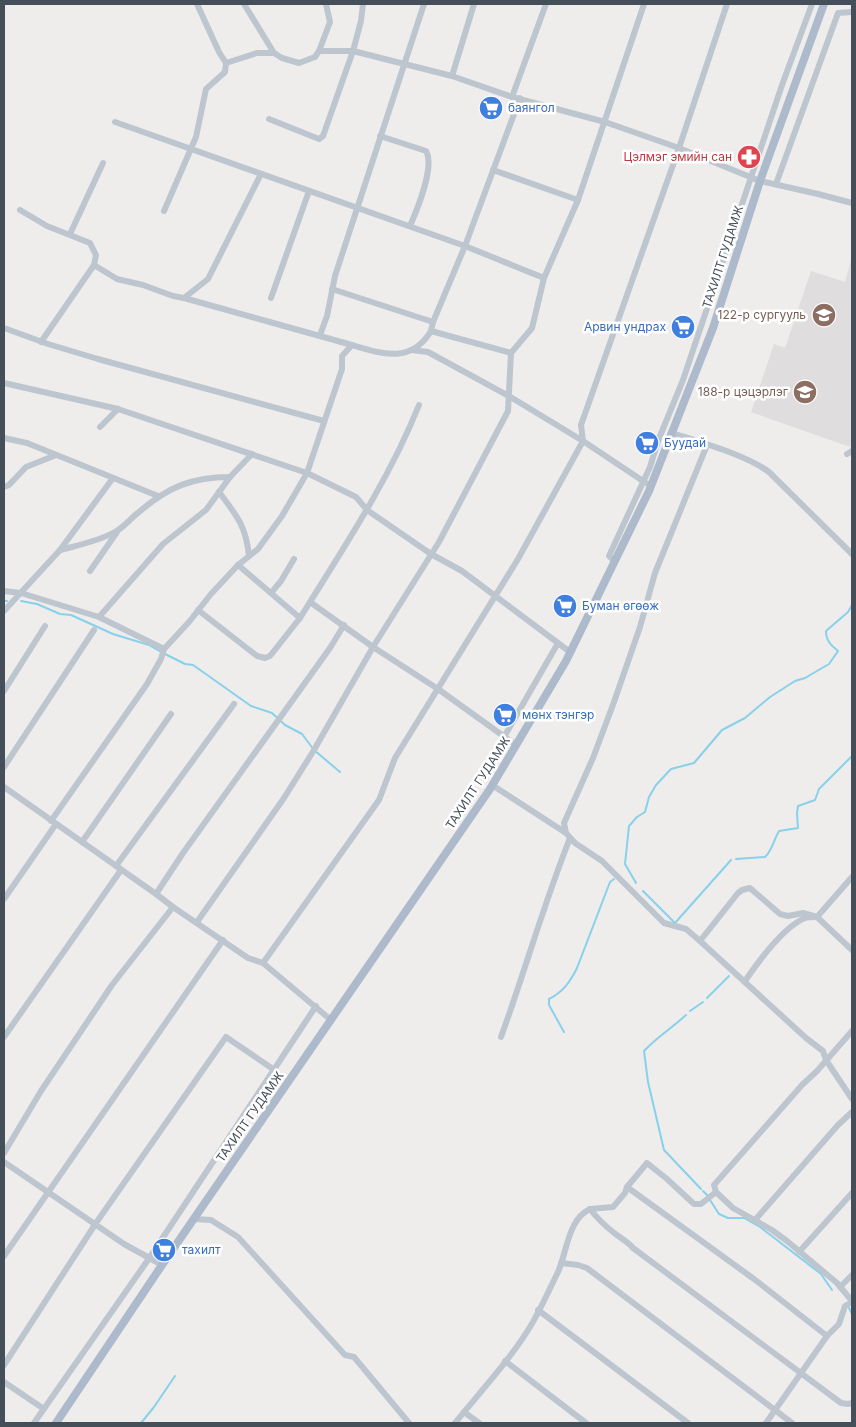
<svg xmlns="http://www.w3.org/2000/svg" width="856" height="1427" font-family="Inter,sans-serif">
<style>
.education{fill:#e0ddde}
.lines{fill:none;stroke-linecap:round;stroke-linejoin:round}
.stream{stroke:#87d1ea;stroke-width:2}
.minor{stroke:#bdc6cf;stroke-width:6}
.major{stroke:#acbacb;stroke-width:8}
.labels{text-anchor:middle;stroke-width:5;stroke-linejoin:round;paint-order:stroke}
.shop-label{font-size:12px;fill:#366cbe;stroke:#fff;text-anchor:start}
.health-label{font-size:12px;fill:#be3a42;stroke:#fff;text-anchor:end}
.street-label{font-size:12px;fill:#454f59;stroke:#fff}
.education-label{font-size:12px;fill:#785e54;stroke:#fff;text-anchor:end}
</style>
<rect width="100%" height="100%" fill="#efecec"/>
<polygon class="education" points="852,257 852,440 850,447 751,412 774,344 785,348 811,271 845,282"/>
<g class="lines">
<g class="stream">
<polyline points="4,601 7,601"/>
<polyline points="21,601 37,604 60,614 71,615 113,634 149,645 161,652"/>
<polyline points="165,654 185,664 193,665 251,706 272,713 285,725 302,734 314,750 340,772"/>
<path d="M736 859 765 857C773 849 773 841 779 831L798 828 797 813 798 806 815 800 819 789 852 756"/>
<path d="M636 883 625 864 629 826 637 817 645 812 649 797 656 785 671 769 694 763 722 730 745 718 770 697 795 681 805 678 829 664 838 651C831 645 826 641 826 631L848 612 852 605V586"/>
<polyline points="643,891 675,923 731,860"/>
<polyline points="707,998 729,976"/>
<polyline points="690,1011 703,1002"/>
<path d="M686 1015C672 1028 657 1037 644 1051L648 1082 664 1150 701 1189"/>
<path d="M564 1032 549 1005V999C563 992 570 982 577 968L610 882 614 879"/>
<polyline points="703,1191 708,1196"/>
<polyline points="710,1200 719,1214 728,1218 744,1218 760,1227 821,1274 832,1290"/>
<polyline points="849,1308 852,1314"/>
<polyline points="141,1423 154,1407 175,1376"/>
</g>
<g class="minor">
<polyline points="197,4 219,52 226,63 257,53 274,53"/>
<polyline points="244,4 274,53 282,58 299,63 315,57 319,51 353,51 323,136 319,139 269,119"/>
<polyline points="363,4 361,21 353,51 452,76 512,97 605,122 679,148 760,181 818,194 852,203"/>
<polyline points="319,51 330,22 326,4"/>
<polyline points="452,76 474,4"/>
<polyline points="512,97 546,4"/>
<polyline points="115,122 465,246 544,278"/>
<path d="M380 136 426 151C435 166 417 210 410 226"/>
<polyline points="493,170 578,200"/>
<polyline points="776,184 838,13 852,12"/>
<polyline points="20,210 47,226 90,243 96,255 94,265"/>
<polyline points="164,211 196,137 206,89 225,72 226,63"/>
<polyline points="70,234 103,163"/>
<polyline points="332,289 433,322"/>
<polyline points="184,298 208,279 261,174"/>
<polyline points="271,298 309,191"/>
<polyline points="4,328 48,344 98,359 324,421"/>
<polyline points="431,331 433,322 465,246 520,98"/>
<polyline points="320,335 327,316 335,276 424,4"/>
<path d="M41 342 94 265 117 279 143 285 173 296 184 298C240 314 296 329 352 345L342 356V369L307 473 282 516 258 549 238 565 211 594 189 622 164 649 161 659 147 684 51 821"/>
<path d="M352 345C382 354 411 364 431 331L511 353"/>
<polyline points="411,350 428,352 509,396 583,441 646,483"/>
<polyline points="4,383 118,409 307,473 356,497 367,510 431,554 462,571 570,652"/>
<polyline points="100,427 118,409"/>
<path d="M672 433C700 442 746 455 769 472L852 554"/>
<polyline points="4,438 27,443 158,496"/>
<polyline points="847,454 852,451"/>
<polyline points="4,487 9,485 26,467 56,455"/>
<path d="M219 492C237 516 246 526 249 556"/>
<path d="M60 550C79 545 99 541 115 532 124 527 131 518 139 512 168 487 192 477 230 477"/>
<polyline points="615,562 609,556 650,467 658,441 683,380 782,85 812,4"/>
<polyline points="238,565 300,618 310,602 373,647 438,689 516,745"/>
<polyline points="90,571 117,532"/>
<polyline points="4,591 21,593 99,617 164,649"/>
<polyline points="271,593 281,581 294,559"/>
<path d="M310 602C350 538 391 475 419 405"/>
<polyline points="198,610 257,656 265,658 270,656 300,618"/>
<polyline points="4,611 60,550 113,478"/>
<polyline points="99,617 163,544 206,510 230,477 252,454"/>
<polyline points="4,691 45,626"/>
<polyline points="504,737 558,643"/>
<polyline points="4,767 94,630"/>
<polyline points="492,785 566,833 575,843 602,861 664,923 686,929 700,941 806,1038 823,1051 826,1060 852,1099"/>
<polyline points="4,787 156,894 173,907 248,958 263,963 331,1020"/>
<polyline points="566,833 564,823 593,758 614,702 640,627 655,573 707,445"/>
<polyline points="82,842 171,714"/>
<polyline points="116,866 234,704"/>
<polyline points="156,894 183,853 330,648 344,625"/>
<polyline points="4,899 56,824"/>
<polyline points="197,922 284,798 314,750 373,647 439,542 508,411 511,353 532,328 544,278 578,200 644,4"/>
<polyline points="700,941 738,893 742,890 750,888 780,914 788,916 803,913 817,917 852,950"/>
<polyline points="263,963 379,800 395,758 518,559 583,441 581,425 679,148 727,4"/>
<path d="M745 981C758 962 783 927 805 918 808 917 813 917 817 917L852 877"/>
<polyline points="852,1031 817,1071 802,1085 714,1185 716,1192 733,1208 772,1230 787,1241 837,1283 852,1301"/>
<polyline points="4,1037 121,870"/>
<path d="M501 1037C525 971 544 903 570 838"/>
<polyline points="4,1153 41,1091 112,985 173,907"/>
<polyline points="4,1162 124,1244 162,1265"/>
<polyline points="627,1187 647,1163 667,1179 694,1204 701,1204 716,1192"/>
<polyline points="590,1209 613,1207 625,1193 627,1187 754,1279 827,1336"/>
<polyline points="194,1219 211,1220 238,1237 345,1355 354,1357 409,1423"/>
<polyline points="755,1220 838,1125 852,1112"/>
<polyline points="799,1252 852,1193"/>
<polyline points="4,1256 223,940"/>
<polyline points="561,1263 578,1265 587,1268 792,1423"/>
<polyline points="840,1287 852,1275"/>
<polyline points="538,1310 688,1423"/>
<polyline points="505,1361 586,1423"/>
<polyline points="4,1365 96,1223 226,1037 273,1069"/>
<polyline points="4,1382 44,1409"/>
<polyline points="464,1412 479,1423"/>
<polyline points="34,1423 150,1257 316,1006"/>
<path d="M455 1423C480 1392 509 1361 530 1327 541 1309 549 1290 558 1272 567 1252 568 1219 590 1209 597 1218 604 1225 613 1232 620 1238 627 1241 633 1248L841 1403 848 1404 852 1403"/>
<polyline points="766,1423 827,1336 839,1324 845,1306 852,1302"/>
</g>
<polyline class="major" points="56,1423 162,1265 490,789 566,661 649,491 713,328 760,181 824,4"/>
</g>
<defs>
<g id="supermarket-disc" transform="scale(1.25)"><circle r="9.5" fill="#3f7fe0" stroke="#fff"/><path d="M-6-5.5h2.5l.6 2H6L4.5 2H-2.5L-4.4-4H-6ZM-1.5 3.2a1.3 1.3 0 1 0 .1 0ZM3 3.2a1.3 1.3 0 1 0 .1 0Z" fill="#fff"/></g>
<g id="pharmacy-disc" transform="scale(1.25)"><circle r="9.5" fill="#e0444e" stroke="#fff"/><path d="M-2-6h4v4h4v4h-4v4h-4v-4h-4v-4h4Z" fill="#fff"/></g>
<g id="school-disc" transform="scale(1.25)"><circle r="9.5" fill="#8d6e63" stroke="#fff"/><path d="M0-5L7-2L0 1L-7-2ZM-4 1L0 2.5L4 1V4Q0 6-4 4Z" fill="#fff"/></g>
</defs>
<g fill-rule="evenodd">
<use href="#supermarket-disc" x="491" y="108"/>
<use href="#pharmacy-disc" x="749" y="157"/>
<use href="#school-disc" x="824" y="315"/>
<use href="#supermarket-disc" x="683" y="327"/>
<use href="#school-disc" x="805" y="392"/>
<use href="#supermarket-disc" x="647" y="443"/>
<use href="#supermarket-disc" x="565" y="606"/>
<use href="#supermarket-disc" x="505" y="715"/>
<use href="#supermarket-disc" x="164" y="1250"/>
</g>
<g class="labels">
<g class="shop-label">
<text x="508" y="112">баянгол</text>
<text x="666" y="331" text-anchor="end">Арвин ундрах</text>
<text x="664" y="447">Буудай</text>
<text x="582" y="610">Буман өгөөж</text>
<text x="522" y="719">мөнх тэнгэр</text>
<text x="182" y="1254">тахилт</text>
</g>
<g class="health-label">
<text x="732" y="161">Цэлмэг эмийн сан</text>
</g>
<g class="street-label">
<text transform="translate(723 257) rotate(-72)" y="4">ТАХИЛТ ГУДАМЖ</text>
<text transform="translate(478 783) rotate(-57)" y="4">ТАХИЛТ ГУДАМЖ</text>
<text transform="translate(250 1117) rotate(-55)" y="4">ТАХИЛТ ГУДАМЖ</text>
</g>
<g class="education-label">
<text x="806" y="319">122-р сургууль</text>
<text x="788" y="396">188-р цэцэрлэг</text>
</g>
</g>
<rect width="856" height="1427" fill="none" stroke="#454f59" stroke-width="10"/>
</svg>
